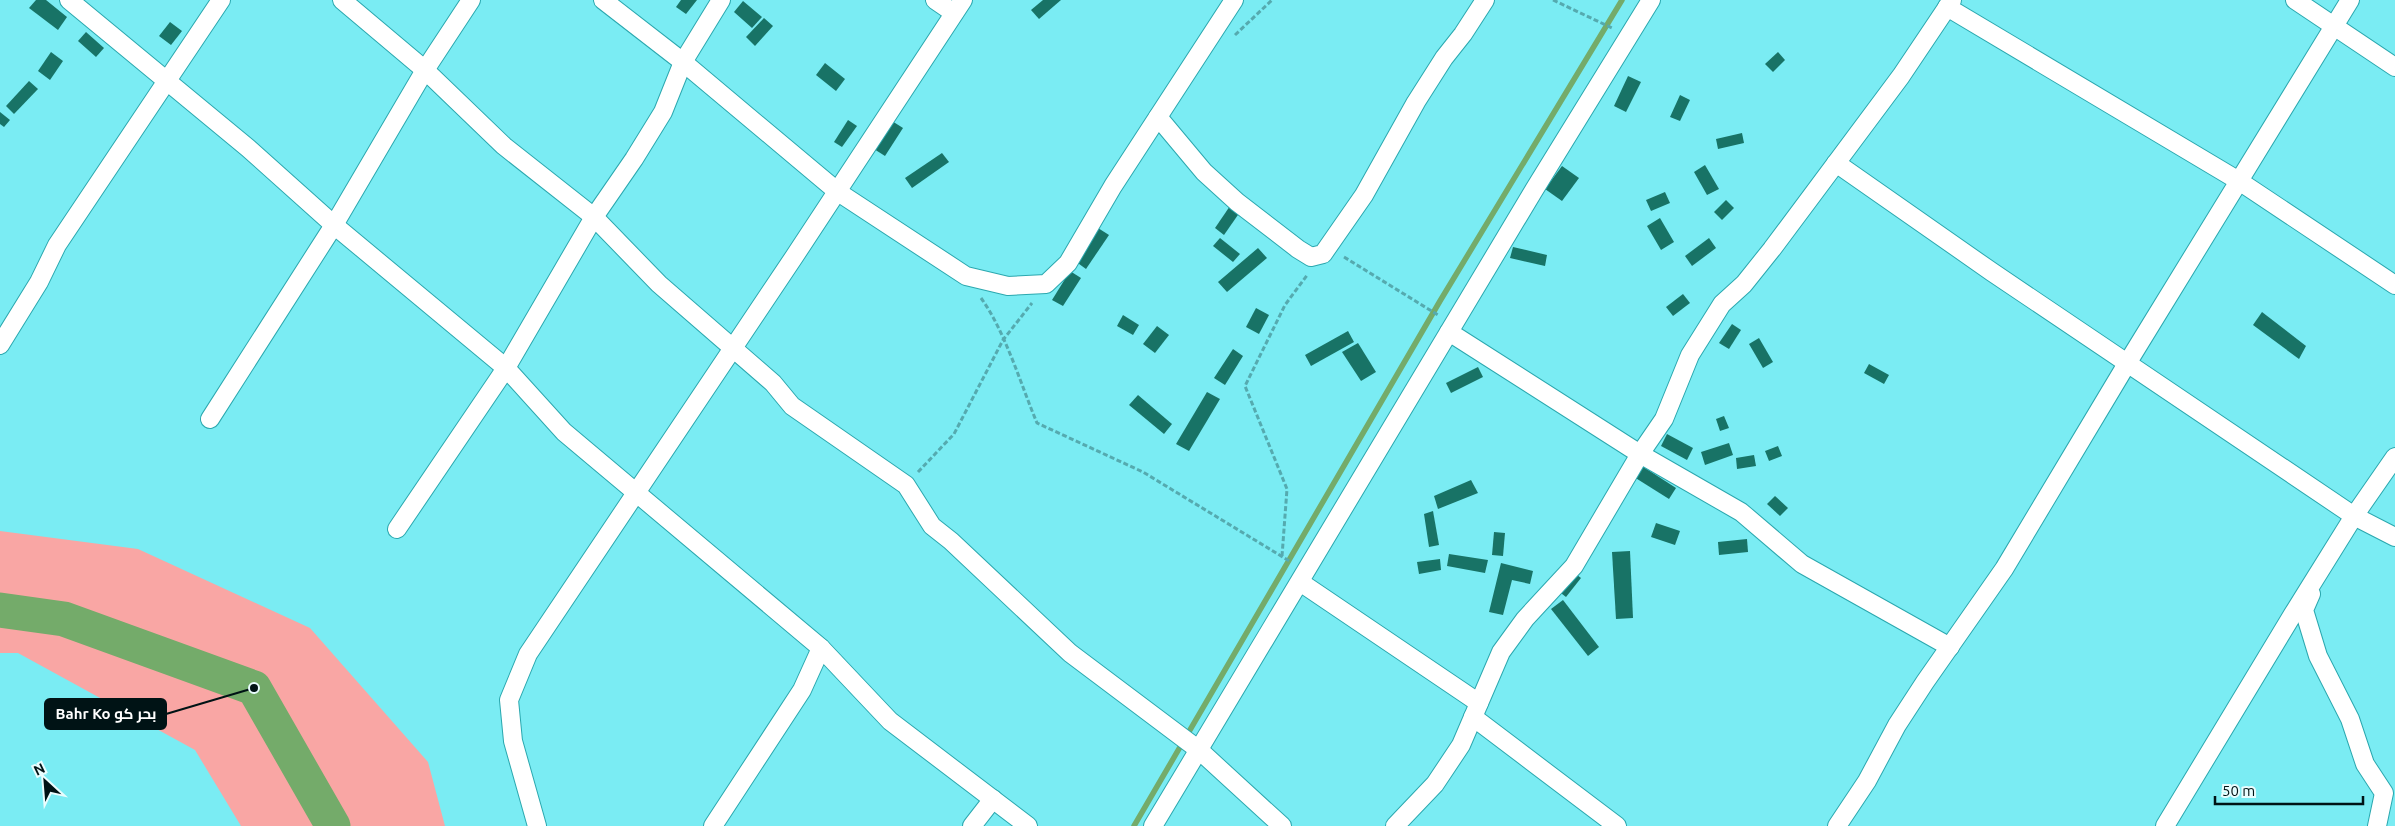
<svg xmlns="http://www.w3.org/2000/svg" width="2395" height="826" font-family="Ubuntu,Cairo,sans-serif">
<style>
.green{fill:#f9a6a4}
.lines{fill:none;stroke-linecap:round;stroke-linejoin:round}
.stream{stroke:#74ab6a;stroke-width:5.5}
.river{stroke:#74ab6a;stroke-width:35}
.building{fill:#187366}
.minor-casing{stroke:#2ba8af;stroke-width:20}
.path{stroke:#55aaaf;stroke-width:3;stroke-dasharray:5 2.5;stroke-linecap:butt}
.minor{stroke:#fff;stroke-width:18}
.leader{fill:none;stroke:#001315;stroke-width:2}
.callout-dot{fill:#001315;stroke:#e9fdfe;stroke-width:2}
.callout{fill:#001315;stroke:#001315;stroke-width:2}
.callout-label{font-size:15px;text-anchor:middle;font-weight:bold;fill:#fff}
</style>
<rect width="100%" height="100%" fill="#7aecf3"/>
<polygon class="green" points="0,531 138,549 310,628 428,762 445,826 241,826 195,750 18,653 0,653"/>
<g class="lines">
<polyline class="stream" points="1134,826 1440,301 1622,0"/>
<polyline class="river" points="0,610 64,619 254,688 333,826"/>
</g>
<g class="building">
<polygon points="36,0 46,0 67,17 58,30 29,8"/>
<polygon points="681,0 697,0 686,14 676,7"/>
<polygon points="1043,0 1061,0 1039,19 1031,10"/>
<polygon points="743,1 762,17 752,28 734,12"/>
<polygon points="764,18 773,26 755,46 746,37"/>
<polygon points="170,22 182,31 171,45 159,36"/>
<polygon points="86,32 104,48 96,57 78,41"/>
<polygon points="51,52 63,61 50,80 38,71"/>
<polygon points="1778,52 1785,60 1773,72 1765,64"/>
<polygon points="825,63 845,79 836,91 816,75"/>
<polygon points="1628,76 1641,82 1626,112 1614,106"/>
<polygon points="29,81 38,89 14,114 6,106"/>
<polygon points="1680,95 1690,100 1680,121 1670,117"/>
<polygon points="0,112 10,120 4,127 0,124"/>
<polygon points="848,120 857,126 842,147 834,142"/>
<polygon points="892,121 903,128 885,156 874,149"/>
<polygon points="1742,133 1744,143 1718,149 1716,139"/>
<polygon points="942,153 949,162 912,188 905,178"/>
<polygon points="1705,165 1719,189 1707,195 1694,172"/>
<polygon points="1562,166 1579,178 1562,201 1545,189"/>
<polygon points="1665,192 1670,203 1651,211 1646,200"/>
<polygon points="1726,200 1734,208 1722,220 1714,212"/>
<polygon points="1230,206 1240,212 1224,235 1215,228"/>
<polygon points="1660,218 1674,242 1661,250 1647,226"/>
<polygon points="1098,228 1109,235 1086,269 1075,261"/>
<polygon points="1220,238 1240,254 1233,262 1213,246"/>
<polygon points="1709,238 1716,248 1692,266 1685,256"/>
<polygon points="1513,247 1547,255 1545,266 1510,258"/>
<polygon points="1258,248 1267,258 1227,292 1218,282"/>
<polygon points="1070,271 1081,278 1063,306 1052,300"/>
<polygon points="1683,294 1690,303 1673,316 1666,307"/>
<polygon points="1256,308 1269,315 1259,334 1246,327"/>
<polygon points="2262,312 2306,346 2299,359 2253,325"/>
<polygon points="1123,315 1139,325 1133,335 1117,326"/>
<polygon points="1732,324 1741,330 1729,349 1719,343"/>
<polygon points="1157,326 1169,335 1155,353 1143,344"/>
<polygon points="1348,331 1354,342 1311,366 1305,355"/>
<polygon points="1759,338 1773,362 1763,368 1749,344"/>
<polygon points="1358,343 1376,372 1361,381 1342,352"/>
<polygon points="1233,349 1243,356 1225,385 1214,378"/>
<polygon points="1869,364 1889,375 1884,384 1864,373"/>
<polygon points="1478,367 1483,377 1451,393 1446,383"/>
<polygon points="1207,392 1220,399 1189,451 1176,444"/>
<polygon points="1138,395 1172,424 1164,434 1129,405"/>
<polygon points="1724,416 1729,428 1720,431 1716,419"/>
<polygon points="1667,434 1693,448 1687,460 1661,446"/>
<polygon points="1729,443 1733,455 1705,465 1701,452"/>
<polygon points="1778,446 1782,456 1769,461 1765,451"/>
<polygon points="1754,455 1756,466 1737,469 1736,458"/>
<polygon points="1642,466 1676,488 1669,499 1634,477"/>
<polygon points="1471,480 1478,493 1438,509 1434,496"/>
<polygon points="1775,496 1788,508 1780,516 1767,504"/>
<polygon points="1433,511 1439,545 1429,547 1424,514"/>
<polygon points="1656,523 1680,531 1675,545 1651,537"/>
<polygon points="1494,532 1505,533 1503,556 1492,555"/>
<polygon points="1747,539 1748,552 1719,555 1718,542"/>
<polygon points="1630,551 1633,618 1616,619 1612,552"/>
<polygon points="1449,554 1488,560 1485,573 1447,566"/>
<polygon points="1440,559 1441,570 1419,574 1417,562"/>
<polygon points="1501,563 1533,571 1530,584 1512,580 1503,615 1489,612"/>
<polygon points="1572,571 1581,578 1566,597 1557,590"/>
<polygon points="1563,600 1599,647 1588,656 1551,609"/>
</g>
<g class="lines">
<g class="minor-casing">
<g id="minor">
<polyline points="69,0 248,148 334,225 506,368 564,432 821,648 890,721 1028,826"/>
<polyline points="342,0 425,70 504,146 594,217 659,284 773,383 792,406 906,485 932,526 951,541 1070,653 1199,750 1282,826"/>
<polyline points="603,0 683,62 838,192 966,276 1008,286 1046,284 1068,263 1113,186 1234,0"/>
<polyline points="935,0 954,13"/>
<polyline points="2295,0 2395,67"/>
<polyline points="1947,7 2239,181 2395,285"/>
<polyline points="1158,117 1204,172 1237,202 1298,249 1311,257 1323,254 1364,195 1416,102 1444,58 1463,34 1485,0"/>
<polyline points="1836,163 1992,272 2354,516 2395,537"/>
<polyline points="1449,332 1640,454 1741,512 1802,564 1950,647"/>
<polyline points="0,345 39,282 57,245 221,0"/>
<polyline points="210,419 334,225 425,70 471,0"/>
<polyline points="397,529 506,368 594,217 634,159 663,112 683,62 721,0"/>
<polyline points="1300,582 1479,703"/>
<polyline points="2311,594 2304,610 2318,656 2350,719 2365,764 2384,793 2377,826"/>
<polyline points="1473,717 1617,826"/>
<polyline points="537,826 513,741 509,700 528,654 794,257 963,0"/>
<polyline points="713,826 802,690 821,648"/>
<polyline points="972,826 993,799"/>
<polyline points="1153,826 1534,190 1651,0"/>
<polyline points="1395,826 1435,784 1461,745 1501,652 1525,619 1574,566 1640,454 1664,419 1690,355 1722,304 1744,284 1772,249 1901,76 1952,0"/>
<polyline points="1837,826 1867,781 1897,725 1925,682 2004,569 2128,362 2350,0"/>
<polyline points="2165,826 2293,614 2354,516 2395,457"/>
</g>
</g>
<g class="path">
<polyline points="1553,0 1612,28"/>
<polyline points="1235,35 1272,0"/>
<polyline points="1344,257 1438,315"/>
<path d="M981 298C1005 331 1021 385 1037 423L1143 472 1291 562"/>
<polyline points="918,472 954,434 1003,340 1032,303"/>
<polyline points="1282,556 1287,489 1245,386 1285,305 1308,274"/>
</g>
<use href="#minor" class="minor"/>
</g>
<path class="leader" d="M254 688L166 714"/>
<circle class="callout-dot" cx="254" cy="688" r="5"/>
<rect class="callout" x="45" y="699" width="121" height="30" rx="5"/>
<g class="callout-label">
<text x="106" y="719">Bahr Ko بحر كو</text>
</g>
<g transform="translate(45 781) rotate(334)" stroke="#e9fdfe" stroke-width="4" paint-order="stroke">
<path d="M0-4L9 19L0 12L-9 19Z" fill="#001315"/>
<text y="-8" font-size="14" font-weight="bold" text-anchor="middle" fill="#001315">N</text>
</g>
<path d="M2215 796v8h148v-8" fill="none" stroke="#001315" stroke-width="2.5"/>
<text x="2222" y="796" font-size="15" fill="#001315" stroke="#e9fdfe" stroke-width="4" paint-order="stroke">50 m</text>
</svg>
